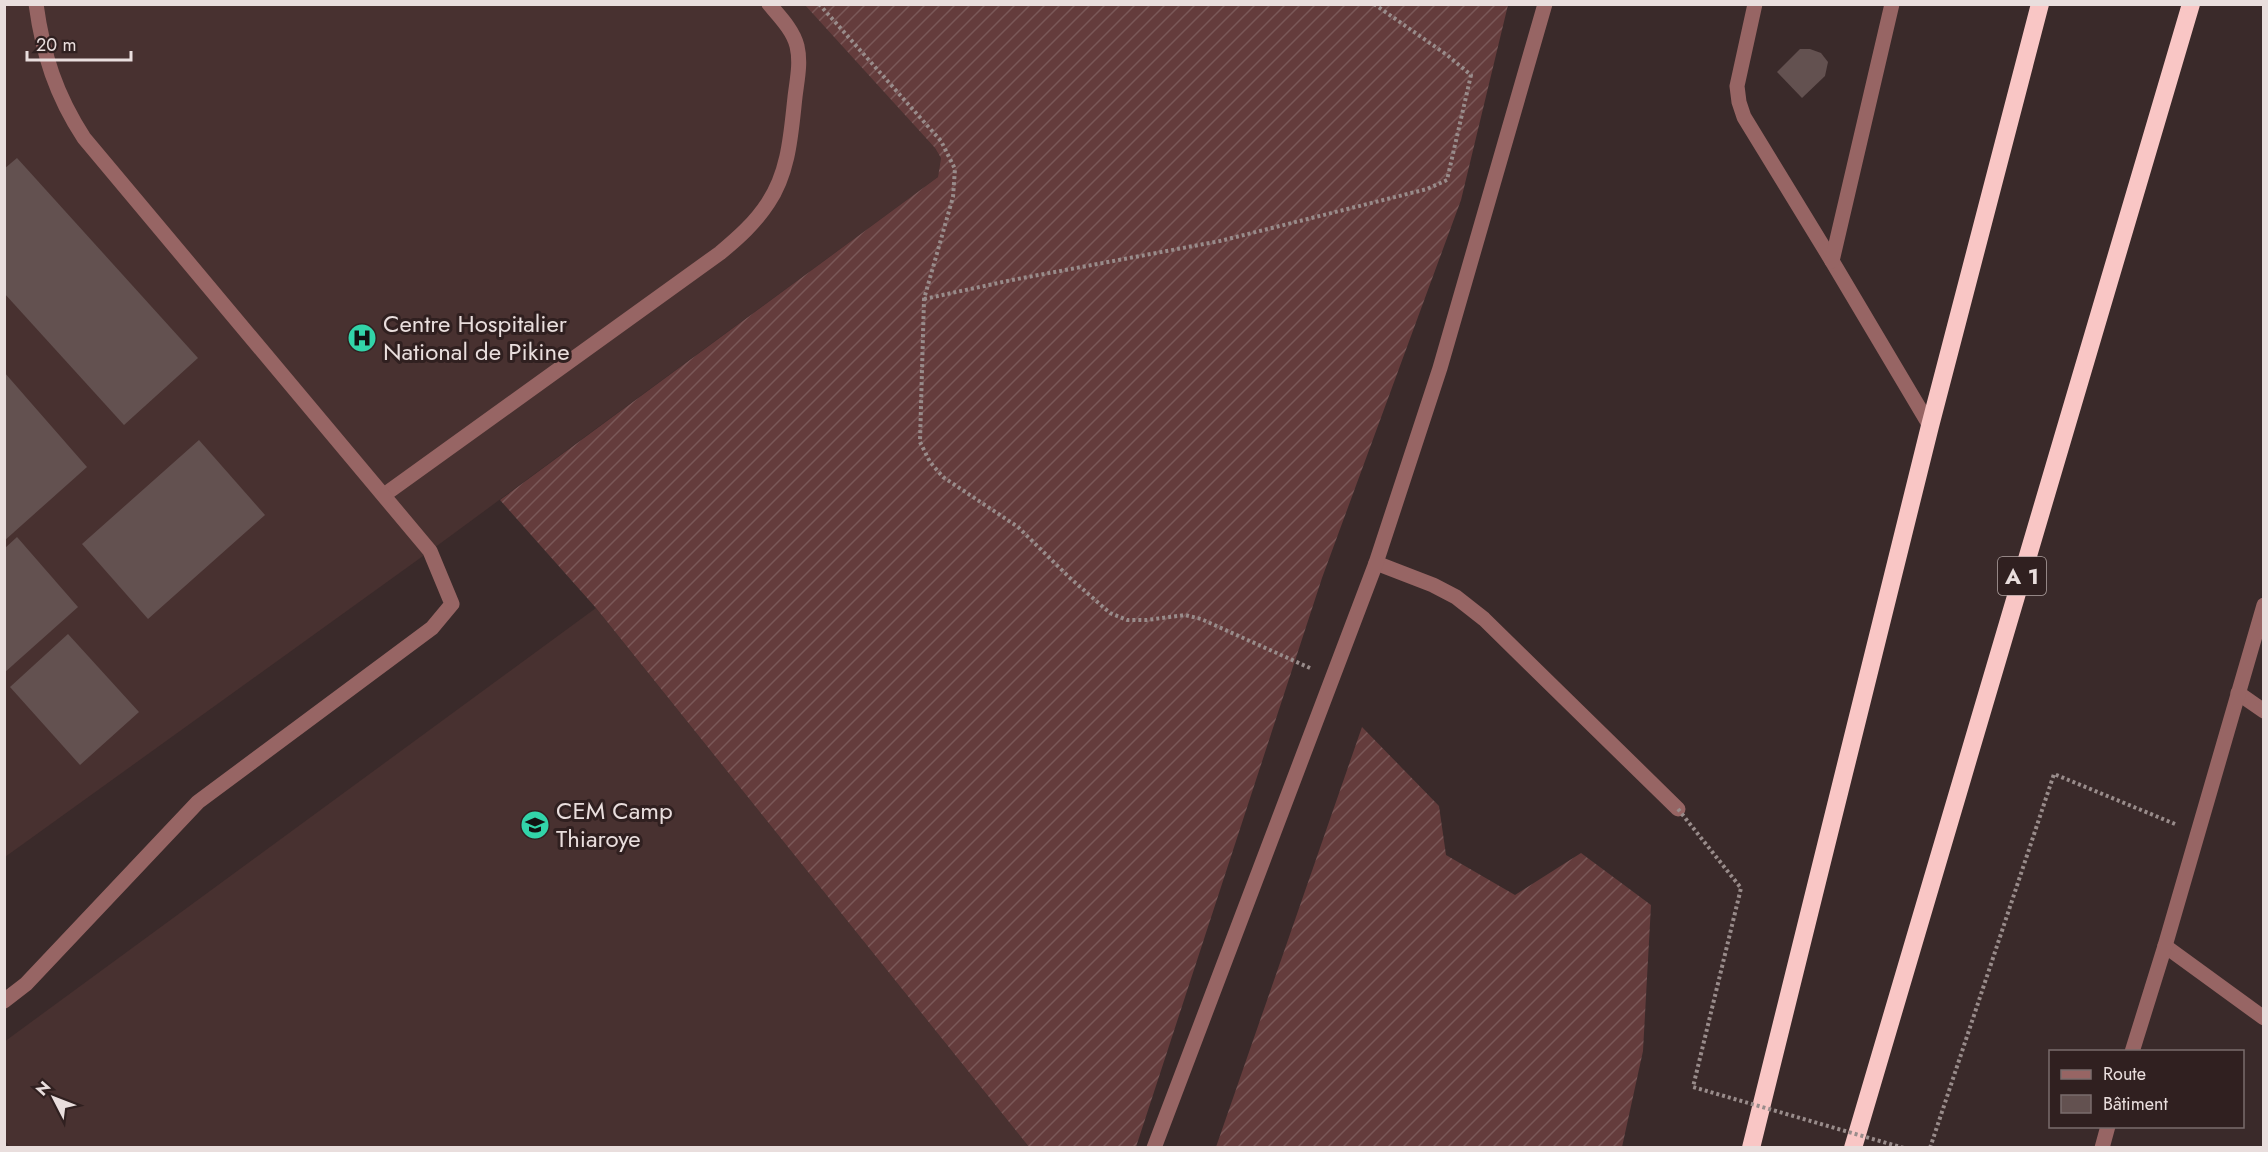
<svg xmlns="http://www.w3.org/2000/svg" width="2268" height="1152" font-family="Jost,sans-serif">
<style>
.built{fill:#483130}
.garden{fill:url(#garden-furrows)}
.building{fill:#635150}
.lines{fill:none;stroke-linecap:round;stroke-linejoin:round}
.path{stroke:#998c8b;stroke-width:4;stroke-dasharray:3 3;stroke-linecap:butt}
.minor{stroke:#976564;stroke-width:15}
.highway{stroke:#f9c6c5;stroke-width:18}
.path-bridge{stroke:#998c8b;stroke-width:4;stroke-dasharray:3 3;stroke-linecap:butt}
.labels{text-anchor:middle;stroke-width:6;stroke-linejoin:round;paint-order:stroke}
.shield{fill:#302020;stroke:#b2a5a4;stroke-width:1.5}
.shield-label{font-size:22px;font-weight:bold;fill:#e9dedd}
.poi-label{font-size:24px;fill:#e9dedd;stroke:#302020;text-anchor:start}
</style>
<defs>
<pattern id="garden-furrows" width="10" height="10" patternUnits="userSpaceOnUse" patternTransform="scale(1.5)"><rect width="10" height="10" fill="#643c3c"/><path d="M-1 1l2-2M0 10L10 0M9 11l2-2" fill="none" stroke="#7a5858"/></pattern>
</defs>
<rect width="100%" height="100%" fill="#3a2a2a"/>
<g class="built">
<polygon points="5,5 807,5 935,148 941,158 938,177 430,551 5,857"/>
<polygon points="596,608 1029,1147 10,1147 5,1141 4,1042"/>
</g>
<g class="garden">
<polygon points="805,5 1508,5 1461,200 1322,578 1136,1147 1029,1147 596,608 500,500 938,177 941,158 935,148"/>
<polygon points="1362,727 1439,806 1446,855 1515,895 1581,853 1651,905 1643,1051 1622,1147 1216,1147"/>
</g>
<g class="building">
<polygon points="1800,49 1810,49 1821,53 1828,62 1825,76 1802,98 1777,72"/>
<polygon points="17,158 198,358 124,425 4,293 4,169"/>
<polygon points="4,372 87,467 4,541"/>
<polygon points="199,440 265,515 148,619 82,544"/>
<polygon points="17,537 78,607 4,673 4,549"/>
<polygon points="68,634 139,712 80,765 10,687"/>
</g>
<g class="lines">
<g class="path">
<polyline points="819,4 941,141 955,169 953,197 924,299 920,442 930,462 943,477 1018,527 1070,578 1110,613 1127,620 1147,620 1185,615 1201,619 1310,668"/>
<polyline points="924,299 1012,280 1220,241 1427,189 1447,180 1471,75 1447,55 1374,4"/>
<polyline points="1930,1148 2054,774 2175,824"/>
</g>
<g class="minor">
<polyline points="1755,4 1737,86 1739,102 1744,117 1832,261 1930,426"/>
<polyline points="1832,261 1892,4"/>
<path d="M384 495 720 253C738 238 755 223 768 203 789 172 791 133 795 97 797 80 801 63 797 46 793 30 780 17 769 4"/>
<polyline points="1376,563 1433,585 1456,597 1484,619 1678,809"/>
<polyline points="2238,693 2264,711"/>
<polyline points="2165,946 2264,1018"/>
<path d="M4 1001 26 984 198 802 432 628 452 604 430 551 84 138C56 95 43 55 36 4"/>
<polyline points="2132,1052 2165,946 2264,605"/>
<polyline points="1154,1148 1376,563 1440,368 1545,4"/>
<polyline points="2102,1148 2108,1126"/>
</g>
<g class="highway">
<polyline points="1751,1148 1930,426 2040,4"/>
<polyline points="1853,1148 2191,4"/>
</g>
<polyline class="path-bridge" points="1678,809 1741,888 1693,1087 1904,1148"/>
</g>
<defs>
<g id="hospital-disc" transform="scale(1.5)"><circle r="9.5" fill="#32d4a9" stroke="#302020"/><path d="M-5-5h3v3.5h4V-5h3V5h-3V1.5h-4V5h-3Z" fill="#111"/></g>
<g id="school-disc" transform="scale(1.5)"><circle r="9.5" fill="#32d4a9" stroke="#302020"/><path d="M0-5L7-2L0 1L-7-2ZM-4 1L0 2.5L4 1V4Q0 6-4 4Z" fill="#111"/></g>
</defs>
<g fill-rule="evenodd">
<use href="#hospital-disc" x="362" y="338"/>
<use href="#school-disc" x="535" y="825"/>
</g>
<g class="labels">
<rect class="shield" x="1998" y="557" width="48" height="38" rx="4.5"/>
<g class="shield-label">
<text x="2022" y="584">A 1</text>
</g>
<g class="poi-label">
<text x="383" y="332">Centre Hospitalier<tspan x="383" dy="28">National de Pikine</tspan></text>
<text x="556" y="819">CEM Camp<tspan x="556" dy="28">Thiaroye</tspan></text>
</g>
</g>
<rect width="2268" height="1152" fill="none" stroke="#e9dedd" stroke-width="12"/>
<rect x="2049" y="1050" width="195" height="78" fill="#302020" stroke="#7a6c6c" stroke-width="1.5"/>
<rect x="2061" y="1070" width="30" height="9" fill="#976564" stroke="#7a6c6c" stroke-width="1.5"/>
<text x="2103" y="1080" font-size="18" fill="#e9dedd">Route</text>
<rect x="2061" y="1095" width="30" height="18" fill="#635150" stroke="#7a6c6c" stroke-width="1.5"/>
<text x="2103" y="1110" font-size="18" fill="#e9dedd">Bâtiment</text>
<g transform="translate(54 1098) rotate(312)" stroke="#302020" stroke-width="4.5" paint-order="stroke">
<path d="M0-4.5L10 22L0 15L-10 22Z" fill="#e9dedd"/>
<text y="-9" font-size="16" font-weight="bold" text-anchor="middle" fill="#e9dedd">N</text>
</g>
<path d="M27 51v9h104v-9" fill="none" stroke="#e9dedd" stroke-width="3"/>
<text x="36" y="51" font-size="18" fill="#e9dedd" stroke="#302020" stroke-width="4.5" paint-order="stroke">20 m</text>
</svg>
